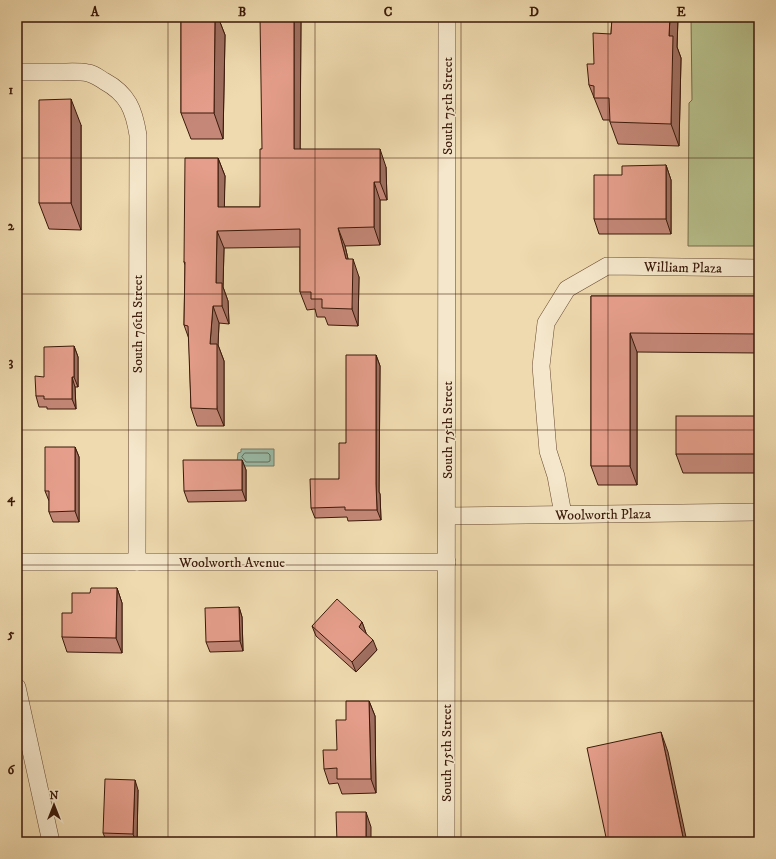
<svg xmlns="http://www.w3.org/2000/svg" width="776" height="859" font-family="'IM FELL DW Pica',serif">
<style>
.green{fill:#b7c08c;stroke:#786c4a}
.water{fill:#9abba8;stroke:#747a68}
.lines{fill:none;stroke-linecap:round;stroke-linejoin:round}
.shore{stroke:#6a6a58;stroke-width:1}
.street-casing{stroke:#674932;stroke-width:18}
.street{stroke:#f5e7cb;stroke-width:17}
.wall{fill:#c58878;stroke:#3a1909}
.shaded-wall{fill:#a06f61;stroke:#3a1909}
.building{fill:#e59e8b;stroke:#3a1909}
.grid{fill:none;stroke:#3a1909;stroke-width:1;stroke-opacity:0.55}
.labels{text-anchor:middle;stroke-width:3;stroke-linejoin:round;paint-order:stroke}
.street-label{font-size:14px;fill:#3a1909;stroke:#f5e7cb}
.neatline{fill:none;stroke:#3a1909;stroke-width:1.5}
.grid-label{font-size:13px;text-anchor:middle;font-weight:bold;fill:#3a1909}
</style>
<rect width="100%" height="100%" fill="#efdaaf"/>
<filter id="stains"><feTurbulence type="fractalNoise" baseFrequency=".005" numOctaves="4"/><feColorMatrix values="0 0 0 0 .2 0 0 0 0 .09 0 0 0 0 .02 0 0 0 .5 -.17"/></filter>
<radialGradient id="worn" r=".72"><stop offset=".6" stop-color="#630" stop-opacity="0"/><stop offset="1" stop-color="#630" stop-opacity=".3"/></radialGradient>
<polygon class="green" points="691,17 759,17 759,246 688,246 689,103 692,100"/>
<polygon class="water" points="241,449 274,449 274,466 241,466 237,462 238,453 241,452"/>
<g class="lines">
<polygon class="shore" points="245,453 268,453 270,455 270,461 268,462 246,462 242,457"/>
<g class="street-casing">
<g id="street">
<path d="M17 72C31 72 46 72 60 72 69 72 79 71 88 73 94 74 99 78 104 81 128 94 134 110 138 135L137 562"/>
<polyline points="563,514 556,476 548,451 541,366 546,323 567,289 607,266 759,268"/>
<polyline points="447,516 759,512"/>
<polyline points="17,562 447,562"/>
<polyline points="17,687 51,842"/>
<polyline points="446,842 447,17"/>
</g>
</g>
<use href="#street" class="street"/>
</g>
<g class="wall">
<polygon points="181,17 218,17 225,35 223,139 191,139 181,113"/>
<polygon points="301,17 300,149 386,167 387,200 380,200 380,245 345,246 348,259 359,277 358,326 328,325 325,317 317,317 315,309 307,310 300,292 300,247 224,248 223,287 228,301 229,324 219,323 218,345 224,361 224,426 197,426 191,408 189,339 184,325 185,265 184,262 218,158 225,176 224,207 260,207 262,149"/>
<polygon points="612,17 678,17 677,47 681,58 679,146 618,144 610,122 610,120 603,120 589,85 594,64 611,34"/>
<polygon points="81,125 81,230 49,229 39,203"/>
<polygon points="666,165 671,180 671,234 599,234 594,219 622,175"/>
<polygon points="591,296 759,296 759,353 637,352 637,485 598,485 591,466"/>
<polygon points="74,346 78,357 78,387 75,387 76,409 47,409 47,407 39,407 36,396 44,377"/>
<polygon points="376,355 380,366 379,492 380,494 381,520 348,521 347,517 315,518 311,508 339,479 346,443"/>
<polygon points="759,416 759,473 683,473 676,454"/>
<polygon points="75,447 79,457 79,522 53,522 49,512 49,501 45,491"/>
<polygon points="242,460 246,470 246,501 188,502 184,491"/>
<polygon points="117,588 122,603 122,653 67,652 62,637 72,613 90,593"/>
<polygon points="239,607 242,617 243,651 210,652 206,642"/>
<polygon points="362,622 366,633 377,650 356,672 316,636 312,626"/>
<polygon points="369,701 375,716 376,793 342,794 338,783 329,784 324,769 337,750 346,720"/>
<polygon points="138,790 137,842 107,842 103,833"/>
</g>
<g class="shaded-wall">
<polygon points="215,17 218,17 225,35 223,139 214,113"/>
<polygon points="294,17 301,17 300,167 294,149"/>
<polygon points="670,17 678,17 677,47 681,58 679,146 671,124 669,36"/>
<polygon points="71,99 81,125 81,230 71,203"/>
<polygon points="380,149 386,167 387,200 380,182"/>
<polygon points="218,158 225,176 224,225 218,207"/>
<polygon points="666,165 671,180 671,234 666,219"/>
<polygon points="374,182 380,200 380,245 374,227"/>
<polygon points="338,228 345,246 352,276 353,259 359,277 358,326 352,309 346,259"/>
<polygon points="217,231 224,248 223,287 228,301 229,324 222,306 216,283"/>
<polygon points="213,306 219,323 218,345 224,361 224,426 217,409 210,344"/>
<polygon points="17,318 17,319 18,341 17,339"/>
<polygon points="630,333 637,352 637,485 630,466"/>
<polygon points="74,346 78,357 78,387 74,377"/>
<polygon points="376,355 380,366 379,492 380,494 381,520 377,510 376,484"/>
<polygon points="72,377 75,387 76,409 72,399"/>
<polygon points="75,447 79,457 79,522 75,511"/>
<polygon points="242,460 246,470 246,501 242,490"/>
<polygon points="117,588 122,603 122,653 116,638"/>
<polygon points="239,607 242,617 243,651 240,641"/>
<polygon points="362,622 366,633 362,637 359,627"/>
<polygon points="373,640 377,650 356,672 352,662"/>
<polygon points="369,701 375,716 376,793 371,779"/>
<polygon points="661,732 668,752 687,842 684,842"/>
<polygon points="135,780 138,790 137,842 136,842 133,834"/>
<polygon points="366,812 371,827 371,842 366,842"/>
</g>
<g class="building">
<polygon points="181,17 215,17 214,113 181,113"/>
<polygon points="260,17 294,17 294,149 380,149 380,182 374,182 374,227 338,228 346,259 353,259 352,309 322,308 322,299 311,299 311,292 300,292 300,229 217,231 216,283 222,283 222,306 213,306 210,344 217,344 217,409 191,408 188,326 184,325 185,262 184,262 185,158 218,158 218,207 260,207 260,149 262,149"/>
<polygon points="612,17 670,17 669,36 673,36 671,124 610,122 609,98 594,98 594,86 589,85 587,64 594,64 593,33 611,34"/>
<polygon points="71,99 71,203 39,203 39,100"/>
<polygon points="666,165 666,219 594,219 594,175 622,175 622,166"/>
<polygon points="591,296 759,296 759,334 630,333 630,466 591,466"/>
<polygon points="74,346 74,377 72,377 72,399 44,399 44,396 36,396 35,376 44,377 44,347"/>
<polygon points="346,355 376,355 376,484 377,510 345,510 345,507 311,508 310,479 339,479 339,443 346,443"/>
<rect x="676" y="416" width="83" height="38"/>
<polygon points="45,447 75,447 75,511 49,512 49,491 45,491"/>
<polygon points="183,460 242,460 242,490 184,491"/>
<polygon points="91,588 117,588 116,638 62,637 62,613 72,613 72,593 90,593"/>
<polygon points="337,599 362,622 359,627 373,640 352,662 312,626"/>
<polygon points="239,607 240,641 206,642 205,608"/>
<polygon points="346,701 369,701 371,779 337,779 337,768 324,769 323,750 337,750 336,720 346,720"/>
<polygon points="661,732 684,842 607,842 587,748"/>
<polygon points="105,779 135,780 133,834 103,833"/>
<polygon points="336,812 366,812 366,842 337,842"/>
</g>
<path class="grid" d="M168 17V842M315 17V842M461 17V842M608 17V842M17 158H759M17 294H759M17 430H759M17 565H759M17 701H759"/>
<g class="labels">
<g class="street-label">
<text transform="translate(447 106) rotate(-90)" y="5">South 75th Street</text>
<text transform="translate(683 267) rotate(1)" y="5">William Plaza</text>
<text transform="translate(137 324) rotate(-90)" y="5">South 76th Street</text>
<text transform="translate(447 430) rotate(-90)" y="5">South 75th Street</text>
<text transform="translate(603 514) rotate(-1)" y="5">Woolworth Plaza</text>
<text x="232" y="567">Woolworth Avenue</text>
<text transform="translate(446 753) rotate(-90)" y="5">South 75th Street</text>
</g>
</g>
<rect width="776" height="859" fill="none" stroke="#efdaaf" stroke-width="44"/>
<g transform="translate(54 805)" stroke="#f5e7cb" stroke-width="3" paint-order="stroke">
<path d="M0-3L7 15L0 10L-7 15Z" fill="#3a1909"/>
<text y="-6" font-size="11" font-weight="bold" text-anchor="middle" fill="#3a1909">N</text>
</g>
<rect x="22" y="22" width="732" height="815" class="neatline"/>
<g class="grid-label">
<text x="95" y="16">A</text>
<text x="242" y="16">B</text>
<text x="388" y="16">C</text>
<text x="534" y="16">D</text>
<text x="681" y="16">E</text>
<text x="11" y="94">1</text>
<text x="11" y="230">2</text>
<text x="11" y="366">3</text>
<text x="11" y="502">4</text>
<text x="11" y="638">5</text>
<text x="11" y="774">6</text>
</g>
<rect width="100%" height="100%" filter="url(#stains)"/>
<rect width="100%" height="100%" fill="url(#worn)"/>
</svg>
